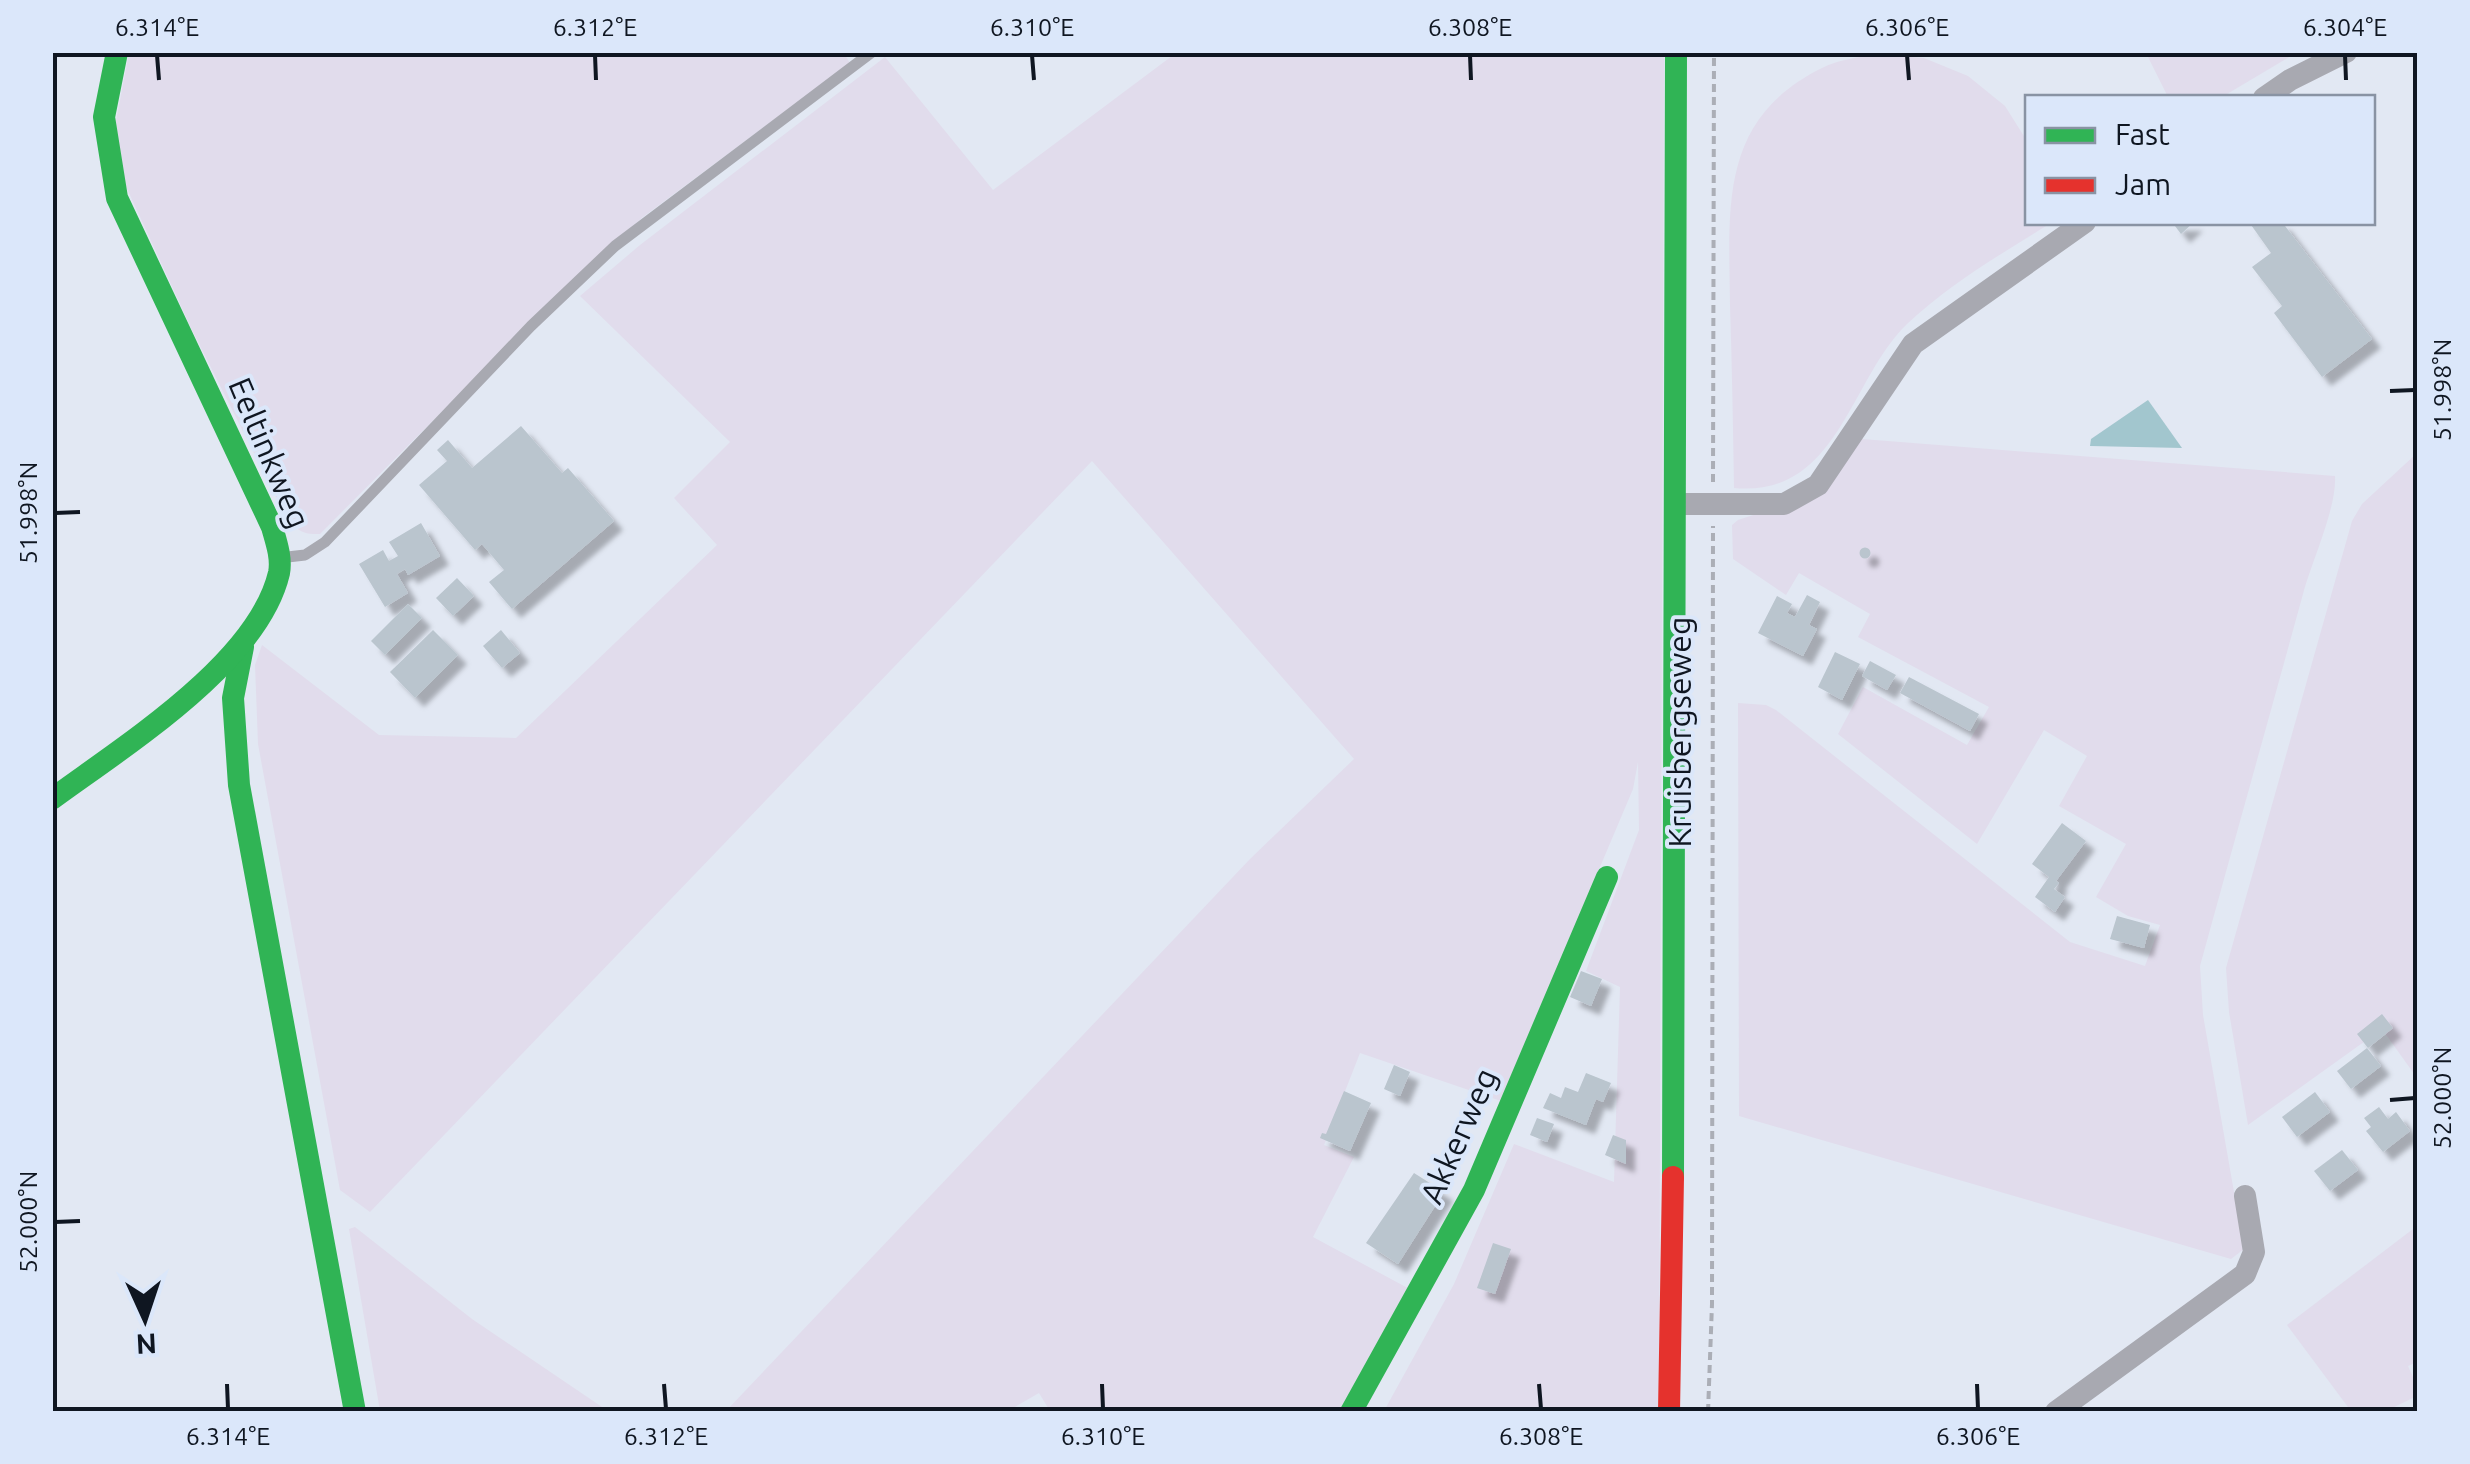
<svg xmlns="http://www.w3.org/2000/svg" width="2470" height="1464" font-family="Ubuntu,sans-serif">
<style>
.green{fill:#e1dcec}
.water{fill:#a2c6ce}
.building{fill:#bac5ce;filter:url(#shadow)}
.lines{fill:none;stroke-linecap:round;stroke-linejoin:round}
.path{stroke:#abaeb6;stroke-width:4;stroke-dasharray:8 5;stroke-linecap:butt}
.lane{stroke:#a8a9b1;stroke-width:11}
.street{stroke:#a8a9b1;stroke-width:22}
.fast{stroke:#30b455;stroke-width:22}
.jam{stroke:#e5322d;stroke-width:22}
.ticks{fill:none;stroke:#0f1621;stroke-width:4}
.labels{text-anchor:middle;stroke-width:8;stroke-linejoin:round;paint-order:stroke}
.street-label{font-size:32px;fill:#0f1621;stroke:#dbe7fa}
.neatline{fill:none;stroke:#0f1621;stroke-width:4}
.ticks-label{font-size:25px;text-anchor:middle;fill:#0f1621}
</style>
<defs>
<filter id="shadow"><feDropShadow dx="9" dy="9" stdDeviation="2.5" flood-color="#0004"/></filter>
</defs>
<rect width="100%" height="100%" fill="#e2e8f3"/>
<g class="green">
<path d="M843 52 850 63 643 217 578 275 320 534C301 535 296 529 285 515L192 330 117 167 116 121 129 53Z"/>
<polygon points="1176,53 1664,53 1659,1411 1384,1411 1454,1284 1514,1144 1614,1182 1620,987 1586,971 1639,830 1638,762 1633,789 1501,1101 1360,1053 1324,1145 1354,1157 1313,1237 1417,1293 1351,1411 1050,1411 1039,1393 1008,1411 726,1411 1250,859 1354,759 1092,461 370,1212 340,1190 258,744 255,665 262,645 379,735 516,738 717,545 674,498 730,442 580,296 640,245 885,57 993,190"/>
<polygon points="2146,53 2296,53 2222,97 2168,97"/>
<path d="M1874 54 1924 58 1968 76 2005 106 2027 141 2028 222 2051 223C2001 254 1951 283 1907 324 1849 380 1838 498 1734 488 1733 427 1732 366 1730 305 1729 206 1719 119 1822 68 1837 60 1857 58 1874 54Z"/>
<path d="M1862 439 2335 476C2337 507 2312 561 2303 594 2269 718 2234 842 2200 966L2203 1015 2244 1249 2231 1259 1739 1116 1738 703 1766 705 1776 710 2070 942 2145 966 2160 925 2128 916 2096 897 2126 844 2059 806 2087 756 2044 730 1977 844 1838 734 1863 687 1967 745 1989 707 1858 637 1870 614 1799 573 1786 595 1733 559 1732 525 1738 520 1796 501Z"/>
<polygon points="2417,453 2417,1078 2382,1029 2248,1125 2229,1012 2226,968 2352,521 2362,504"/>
<polygon points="2417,1226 2417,1362 2408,1366 2417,1386 2417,1396 2386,1411 2351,1411 2287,1325"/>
<polygon points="355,1227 472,1319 608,1411 380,1411 349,1229"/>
</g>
<polygon class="water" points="2148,400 2182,448 2090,446 2091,439"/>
<g class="building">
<polygon points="2172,222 2194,222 2181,234"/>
<polygon points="2249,222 2282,222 2372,339 2322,377 2274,313 2282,306 2252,267 2271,253"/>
<polygon points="521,426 562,473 568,468 614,521 512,609 489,582 504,570 482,544 475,550 419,485 447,461 437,450 448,440 472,468"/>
<polygon points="421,523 440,556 408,575 405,569 397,574 408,593 385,607 359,564 383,550 389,561 398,556 389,542"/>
<circle cx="1865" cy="553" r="5.5"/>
<polygon points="457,578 474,596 453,616 436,598"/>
<polygon points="1807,595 1820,602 1809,625 1817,629 1803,656 1758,633 1777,596 1792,604 1787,613 1795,617"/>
<polygon points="408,604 422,618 385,655 371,641"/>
<polygon points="433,630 458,655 415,698 390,672"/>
<polygon points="501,630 520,653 502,668 483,646"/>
<polygon points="1835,652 1860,664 1842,700 1818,687"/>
<polygon points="1870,661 1896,675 1887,690 1862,676"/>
<polygon points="1909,677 1979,714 1970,731 1900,693"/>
<polygon points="2062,823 2086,841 2056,881 2059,883 2054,889 2065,897 2055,912 2035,897 2049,877 2032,864"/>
<polygon points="2117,916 2150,925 2144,948 2110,939"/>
<polygon points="1581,971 1602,979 1591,1006 1570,997"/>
<polygon points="2382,1014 2393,1028 2368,1048 2357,1034"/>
<polygon points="2367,1048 2381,1066 2351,1089 2337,1071"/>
<polygon points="1394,1065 1410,1072 1400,1096 1384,1089"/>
<polygon points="1586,1073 1611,1083 1603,1102 1596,1099 1586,1125 1543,1108 1550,1093 1561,1098 1565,1087 1578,1092"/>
<polygon points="1344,1091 1371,1103 1350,1151 1320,1138 1322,1133 1326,1134"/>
<polygon points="2315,1092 2330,1112 2297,1137 2282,1117"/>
<polygon points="2379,1107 2388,1119 2396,1112 2410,1131 2383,1152 2366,1131 2371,1127 2364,1118"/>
<polygon points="1537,1118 1554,1124 1547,1142 1530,1135"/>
<polygon points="1613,1135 1626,1140 1626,1164 1605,1155"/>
<polygon points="2342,1150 2358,1170 2330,1191 2314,1171"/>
<polygon points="1414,1173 1444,1192 1398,1264 1366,1243"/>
<polygon points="1493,1243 1511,1249 1495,1294 1477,1288"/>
</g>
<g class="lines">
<g class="path">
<polyline points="1713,482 1714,52"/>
<polyline points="1708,1412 1712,1304 1713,526"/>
</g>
<polyline class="lane" points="279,558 305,555 325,542 531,326 615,246 872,52"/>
<g class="street">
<polyline points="2264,98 2290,80 2346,52"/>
<polyline points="1675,504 1784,504 1818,485 1913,344 2085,222"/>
<polyline points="2056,1412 2245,1274 2254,1252 2245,1196"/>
</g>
<g class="fast">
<polyline points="243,647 233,698 239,785 355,1412"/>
<path d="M52 799C124 746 258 663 279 573 282 558 276 541 272 527L117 198 104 117 117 52"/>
<polyline points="1673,1177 1676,52"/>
<polyline points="1351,1412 1474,1190 1607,877"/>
</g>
<polyline class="jam" points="1669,1412 1673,1177"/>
</g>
<path class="ticks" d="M157 55 159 80M595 55 596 80M1032 55 1034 80M1470 55 1471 80M1907 55 1909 80M2345 55 2346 80M2390 391 2415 390M55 513 80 512M2390 1100 2415 1098M55 1222 80 1221M227 1384 228 1409M664 1384 666 1409M1102 1384 1103 1409M1539 1384 1541 1409M1977 1384 1978 1409"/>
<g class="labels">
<g class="street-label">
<text transform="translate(269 453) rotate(67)" y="11">Eeltinkweg</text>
<text transform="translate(1680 732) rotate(-90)" y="11">Kruisbergseweg</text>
<text transform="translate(1459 1136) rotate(-66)" y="11">Akkerweg</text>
</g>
</g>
<rect width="2470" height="1464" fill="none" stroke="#dbe7fa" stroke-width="110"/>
<rect x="2025" y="95" width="350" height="130" fill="#dbe7fa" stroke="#8993a3" stroke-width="2.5"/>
<rect x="2045" y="128" width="50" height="15" fill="#30b455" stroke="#8993a3" stroke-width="2.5"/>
<text x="2115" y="145" font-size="30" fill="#0f1621">Fast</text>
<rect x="2045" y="178" width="50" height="15" fill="#e5322d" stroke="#8993a3" stroke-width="2.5"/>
<text x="2115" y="195" font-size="30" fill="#0f1621">Jam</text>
<g transform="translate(145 1319) rotate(177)" stroke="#dbe7fa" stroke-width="8" paint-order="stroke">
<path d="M0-8L18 38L0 25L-18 38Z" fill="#0f1621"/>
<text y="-15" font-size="28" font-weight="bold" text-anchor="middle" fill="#0f1621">N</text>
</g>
<rect x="55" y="55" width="2360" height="1354" class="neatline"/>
<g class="ticks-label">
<text x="157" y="36">6.314°E</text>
<text x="595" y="36">6.312°E</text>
<text x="1032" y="36">6.310°E</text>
<text x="1470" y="36">6.308°E</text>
<text x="1907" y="36">6.306°E</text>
<text x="2345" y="36">6.304°E</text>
<text transform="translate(2442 390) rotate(-90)" y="9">51.998°N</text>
<text transform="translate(28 513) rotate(-90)" y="9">51.998°N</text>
<text transform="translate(2442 1098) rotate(-90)" y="9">52.000°N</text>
<text transform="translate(28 1222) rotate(-90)" y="9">52.000°N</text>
<text x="228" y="1445">6.314°E</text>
<text x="666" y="1445">6.312°E</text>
<text x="1103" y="1445">6.310°E</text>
<text x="1541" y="1445">6.308°E</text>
<text x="1978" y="1445">6.306°E</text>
</g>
</svg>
